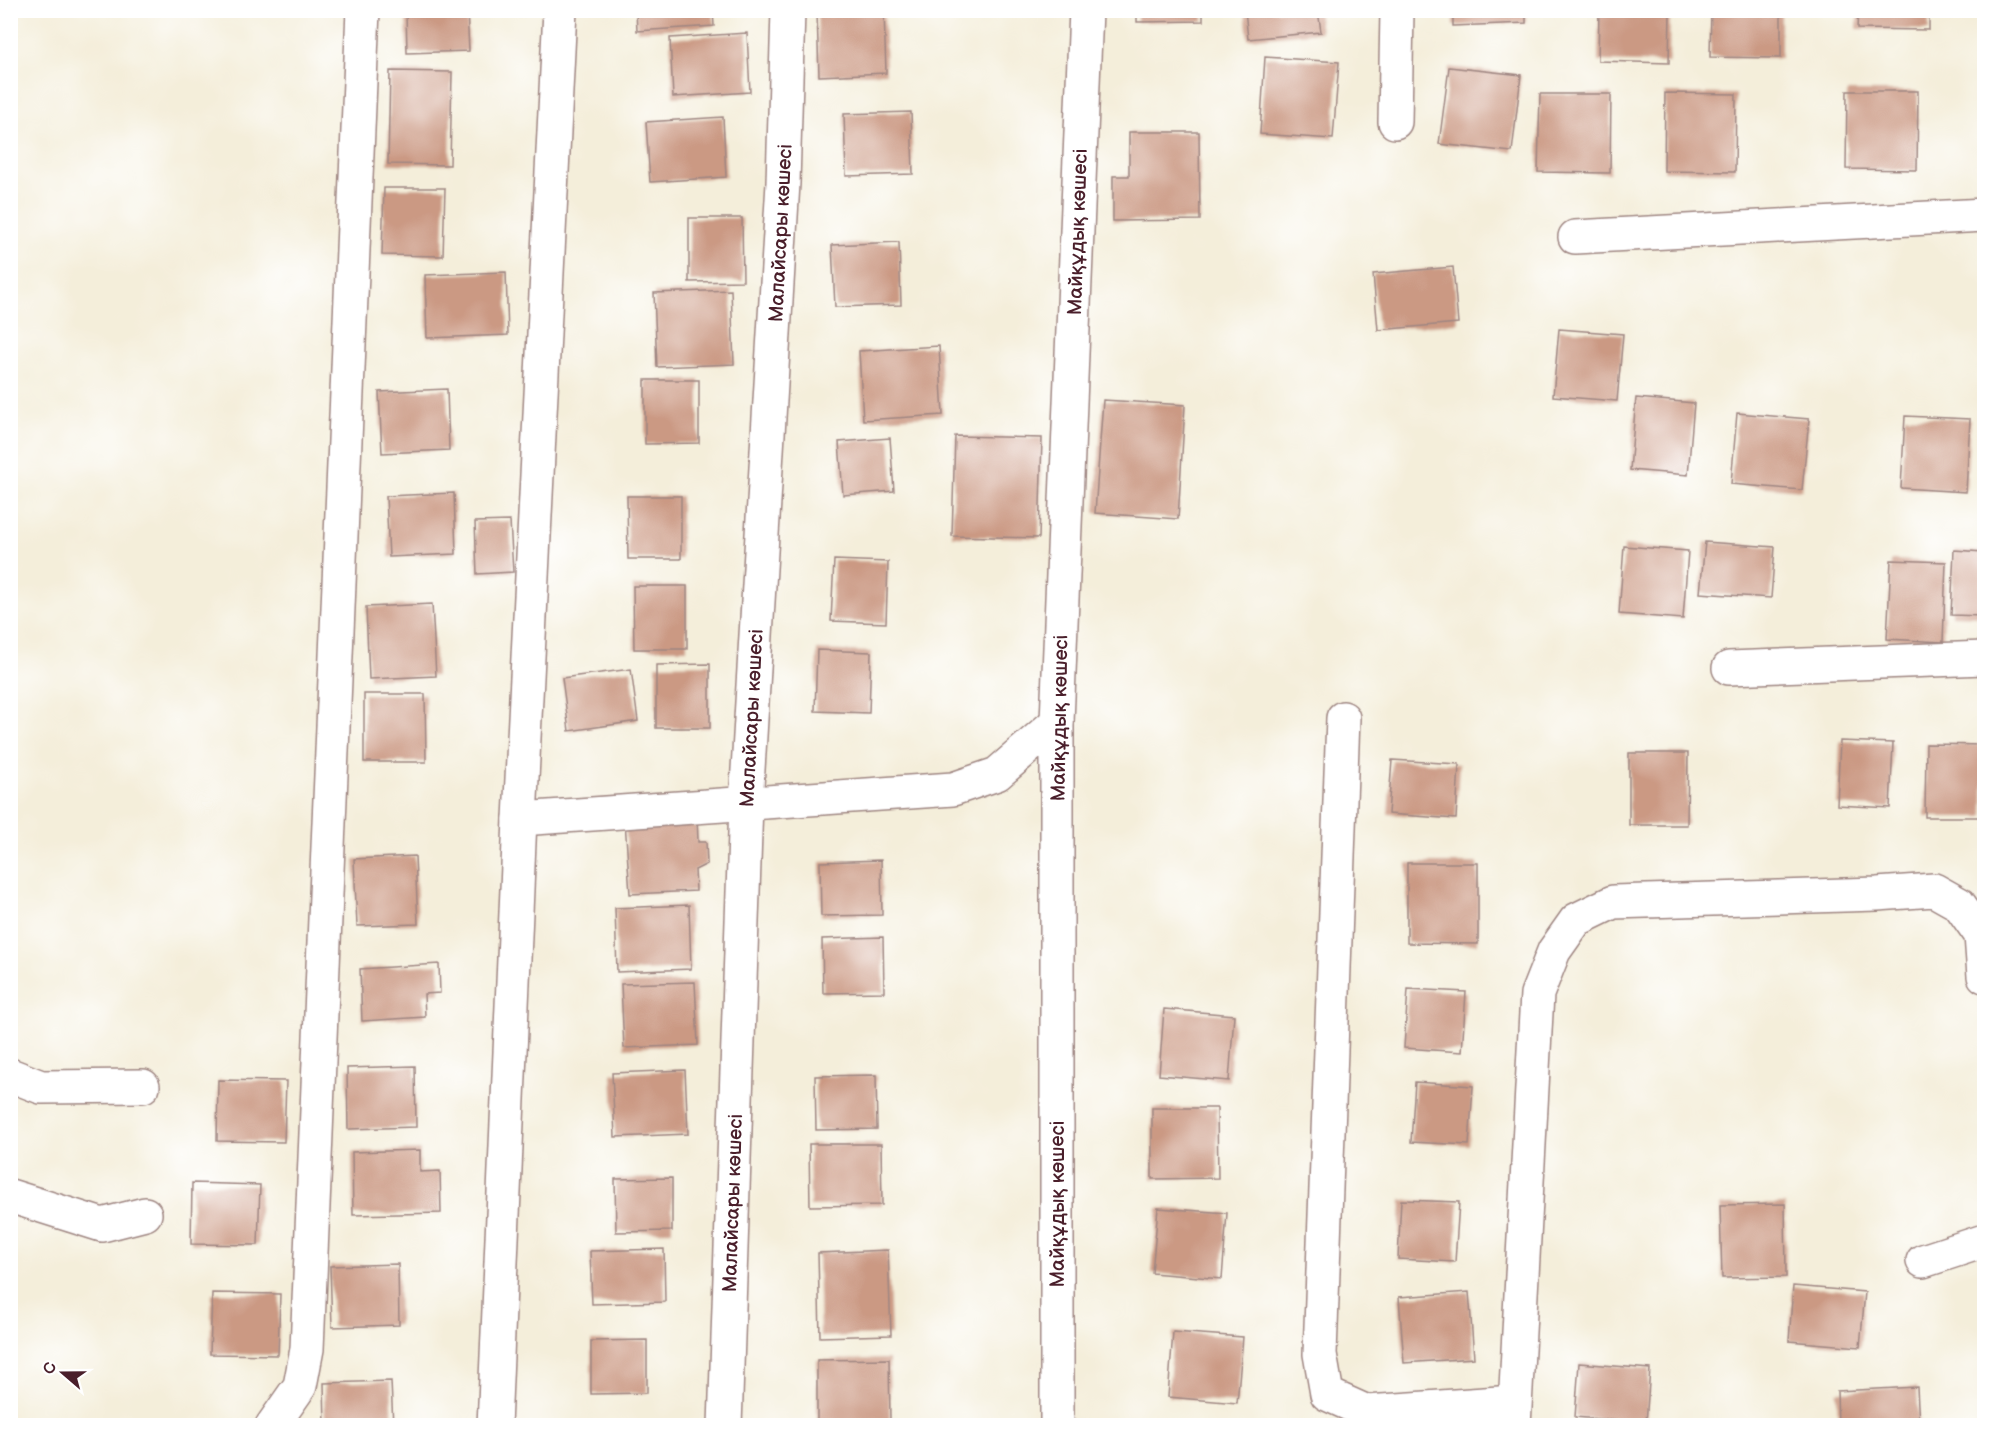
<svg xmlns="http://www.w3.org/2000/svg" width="1995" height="1436" font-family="'Balsamiq Sans',sans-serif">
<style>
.building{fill:#cb9983}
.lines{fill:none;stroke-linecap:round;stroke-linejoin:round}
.minor-casing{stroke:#9f8682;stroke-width:36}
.minor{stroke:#fff;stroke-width:33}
.labels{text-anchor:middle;stroke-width:4.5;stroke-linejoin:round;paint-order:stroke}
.street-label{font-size:20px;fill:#4a1f2b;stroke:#fff}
</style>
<rect width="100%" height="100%" fill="#fff"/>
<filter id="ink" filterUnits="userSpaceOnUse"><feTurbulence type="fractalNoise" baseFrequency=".0167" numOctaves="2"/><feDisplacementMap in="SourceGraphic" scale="12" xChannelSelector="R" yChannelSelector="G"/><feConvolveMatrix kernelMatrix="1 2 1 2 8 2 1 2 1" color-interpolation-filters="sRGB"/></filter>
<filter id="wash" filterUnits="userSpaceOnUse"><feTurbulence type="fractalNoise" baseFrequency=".008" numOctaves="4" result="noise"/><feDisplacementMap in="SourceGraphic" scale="24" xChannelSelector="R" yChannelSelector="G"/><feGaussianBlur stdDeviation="1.35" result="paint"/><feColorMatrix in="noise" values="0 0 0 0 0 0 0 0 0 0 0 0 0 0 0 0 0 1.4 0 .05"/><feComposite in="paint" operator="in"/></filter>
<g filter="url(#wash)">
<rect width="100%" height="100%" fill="#f4eeda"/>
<g id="blocks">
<g class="building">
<polygon points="406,10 467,10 469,51 407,53"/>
<polygon points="636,10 713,10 714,26 637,31"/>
<polygon points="1137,10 1203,10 1203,21 1137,22"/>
<polygon points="1245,10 1318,10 1321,32 1248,39"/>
<polygon points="1453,10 1526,10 1526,23 1453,26"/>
<polygon points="1599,10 1670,10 1669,63 1598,61"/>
<polygon points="1711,10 1781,10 1781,58 1710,57"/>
<polygon points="1858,10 1929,10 1929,30 1857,29"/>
<polygon points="884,11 886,73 819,76 817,13"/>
<polygon points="747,33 750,92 673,97 670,38"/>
<polygon points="1265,57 1339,62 1333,139 1260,134"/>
<polygon points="1449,67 1521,75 1512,152 1439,144"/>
<polygon points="390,71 452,72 450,165 388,164"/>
<polygon points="1847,91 1918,91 1917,170 1846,169"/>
<polygon points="1665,93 1736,94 1735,172 1664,171"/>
<polygon points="1540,94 1611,94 1610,173 1538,172"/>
<polygon points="911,112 913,174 846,176 844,114"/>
<polygon points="723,117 726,177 650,182 646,122"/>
<polygon points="1129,132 1199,132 1200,220 1113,221 1113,176 1129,176"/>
<polygon points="384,188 445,188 443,256 382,255"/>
<polygon points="689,218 742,218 743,281 689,282"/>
<polygon points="899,242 901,305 835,307 832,245"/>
<polygon points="1453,267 1458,323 1378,330 1373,274"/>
<polygon points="506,272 508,335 427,338 425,275"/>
<polygon points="731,290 734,364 657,367 654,293"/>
<polygon points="1559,329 1623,334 1617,401 1553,396"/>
<polygon points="939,346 943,415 863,420 859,351"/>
<polygon points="645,380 699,380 699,443 645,444"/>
<polygon points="447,389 449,450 382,453 379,392"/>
<polygon points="1636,398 1694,403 1688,475 1630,470"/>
<polygon points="1103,400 1185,405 1178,519 1095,513"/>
<polygon points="1737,413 1809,419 1802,490 1731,484"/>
<polygon points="1905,416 1970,419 1966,492 1901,488"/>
<polygon points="955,436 1042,438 1039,538 952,536"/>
<polygon points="890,438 894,491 843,495 839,442"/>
<polygon points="454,493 456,554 389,557 386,496"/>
<polygon points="627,496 681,496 681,559 628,559"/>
<polygon points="510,521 513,572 477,574 475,522"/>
<polygon points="1705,542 1775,547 1771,598 1700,593"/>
<polygon points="1624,546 1688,551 1683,619 1619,614"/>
<polygon points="1954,550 1984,552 1984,616 1951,615"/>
<polygon points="834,560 888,562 886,623 831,621"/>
<polygon points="1891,560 1946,562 1943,642 1887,639"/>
<polygon points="633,586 687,586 687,649 634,649"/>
<polygon points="432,604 436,676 369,679 366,607"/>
<polygon points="817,650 871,652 869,713 815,711"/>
<polygon points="710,664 710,728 656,728 656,665"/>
<polygon points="631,669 638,721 569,731 562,678"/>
<polygon points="364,694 425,694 426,762 364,762"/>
<polygon points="1840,741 1893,743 1890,808 1837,805"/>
<polygon points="1926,744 1984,745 1983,817 1925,817"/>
<polygon points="1629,753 1688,753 1687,825 1629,825"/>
<polygon points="1392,760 1459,764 1456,819 1388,814"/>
<polygon points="697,817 698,842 706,842 707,864 695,870 696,891 630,894 625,821"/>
<polygon points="415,856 418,924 357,926 354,859"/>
<polygon points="881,860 882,915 821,916 820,862"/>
<polygon points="1407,863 1478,863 1478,944 1407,943"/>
<polygon points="689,905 691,969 617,972 615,908"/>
<polygon points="883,937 884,992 823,993 822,939"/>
<polygon points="439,964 440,993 424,994 425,1017 362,1021 360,969"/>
<polygon points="695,982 698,1045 624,1048 621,984"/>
<polygon points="1408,989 1466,992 1462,1052 1404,1048"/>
<polygon points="1164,1009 1234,1015 1229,1081 1159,1075"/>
<polygon points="415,1066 416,1127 348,1129 347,1068"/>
<polygon points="685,1070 688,1134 615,1137 612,1073"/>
<polygon points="876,1075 877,1129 816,1130 815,1076"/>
<polygon points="218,1080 286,1081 284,1142 217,1141"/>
<polygon points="1415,1082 1473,1086 1469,1145 1411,1142"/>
<polygon points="1152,1108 1217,1108 1218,1178 1152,1179"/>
<polygon points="809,1144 881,1144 882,1205 810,1206"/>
<polygon points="420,1150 420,1172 440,1171 441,1213 353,1215 352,1152"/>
<polygon points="672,1178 672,1231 616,1232 615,1179"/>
<polygon points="192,1183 260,1185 258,1245 191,1244"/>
<polygon points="1401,1200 1459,1202 1455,1262 1398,1259"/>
<polygon points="1785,1204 1786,1277 1722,1278 1720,1205"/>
<polygon points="1158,1208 1227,1213 1222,1279 1152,1273"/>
<polygon points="664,1249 665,1302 592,1304 590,1251"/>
<polygon points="888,1250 891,1335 820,1337 818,1253"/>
<polygon points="398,1264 399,1325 332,1327 330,1266"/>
<polygon points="1793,1286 1865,1292 1860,1347 1789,1341"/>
<polygon points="1469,1292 1474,1358 1404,1363 1399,1297"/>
<polygon points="212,1293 280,1294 278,1355 210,1354"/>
<polygon points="1173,1332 1243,1337 1237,1403 1168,1397"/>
<polygon points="647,1340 647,1393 591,1394 591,1341"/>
<polygon points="889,1359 890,1421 817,1422 817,1360"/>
<polygon points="1579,1363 1650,1369 1646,1423 1575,1417"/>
<polygon points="391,1381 393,1426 325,1426 324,1383"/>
<polygon points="1917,1387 1919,1426 1838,1426 1837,1391"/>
</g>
</g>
</g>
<g filter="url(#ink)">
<use href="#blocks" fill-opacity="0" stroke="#9f8682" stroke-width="1.5"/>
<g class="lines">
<g class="minor-casing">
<g id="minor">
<polyline points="1395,122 1397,10"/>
<polyline points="1575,237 1984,215"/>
<polyline points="1729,668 1984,658"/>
<polyline points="1343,718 1320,1354 1327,1394 1367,1412 1514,1402"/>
<polyline points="520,819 953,789 997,774 1057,722"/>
<polyline points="10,1075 41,1087 143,1086"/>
<polyline points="10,1196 102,1225 145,1214"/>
<polyline points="1923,1261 1984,1241"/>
<polyline points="272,1426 300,1386 307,1349 363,10"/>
<polyline points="494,1426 520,819 560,10"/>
<polyline points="725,1426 746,803 783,183 788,10"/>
<polyline points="1057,1426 1057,722 1086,10"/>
<polyline points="1514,1426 1537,994 1554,951 1576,920 1613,902 1877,894 1934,890 1959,904 1981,935 1984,976"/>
</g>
</g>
<use href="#minor" class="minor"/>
</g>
</g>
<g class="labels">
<g class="street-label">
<text transform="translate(1077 232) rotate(-88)" y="7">Майқұдық көшесі</text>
<text transform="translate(780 233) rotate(-87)" y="7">Малайсары көшесі</text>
<text transform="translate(751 718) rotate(-87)" y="7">Малайсары көшесі</text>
<text transform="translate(1059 718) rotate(-89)" y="7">Майқұдық көшесі</text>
<text transform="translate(732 1203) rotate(-88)" y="7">Малайсары көшесі</text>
<text transform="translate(1057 1204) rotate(-90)" y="7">Майқұдық көшесі</text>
</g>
</g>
<rect width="1995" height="1436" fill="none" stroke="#fff" stroke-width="36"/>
<g transform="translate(63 1373) rotate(290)" stroke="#ffffff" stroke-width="4.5" paint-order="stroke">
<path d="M0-4.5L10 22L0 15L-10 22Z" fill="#4a1f2b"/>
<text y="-9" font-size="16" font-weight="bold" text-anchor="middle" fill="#4a1f2b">С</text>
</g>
</svg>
